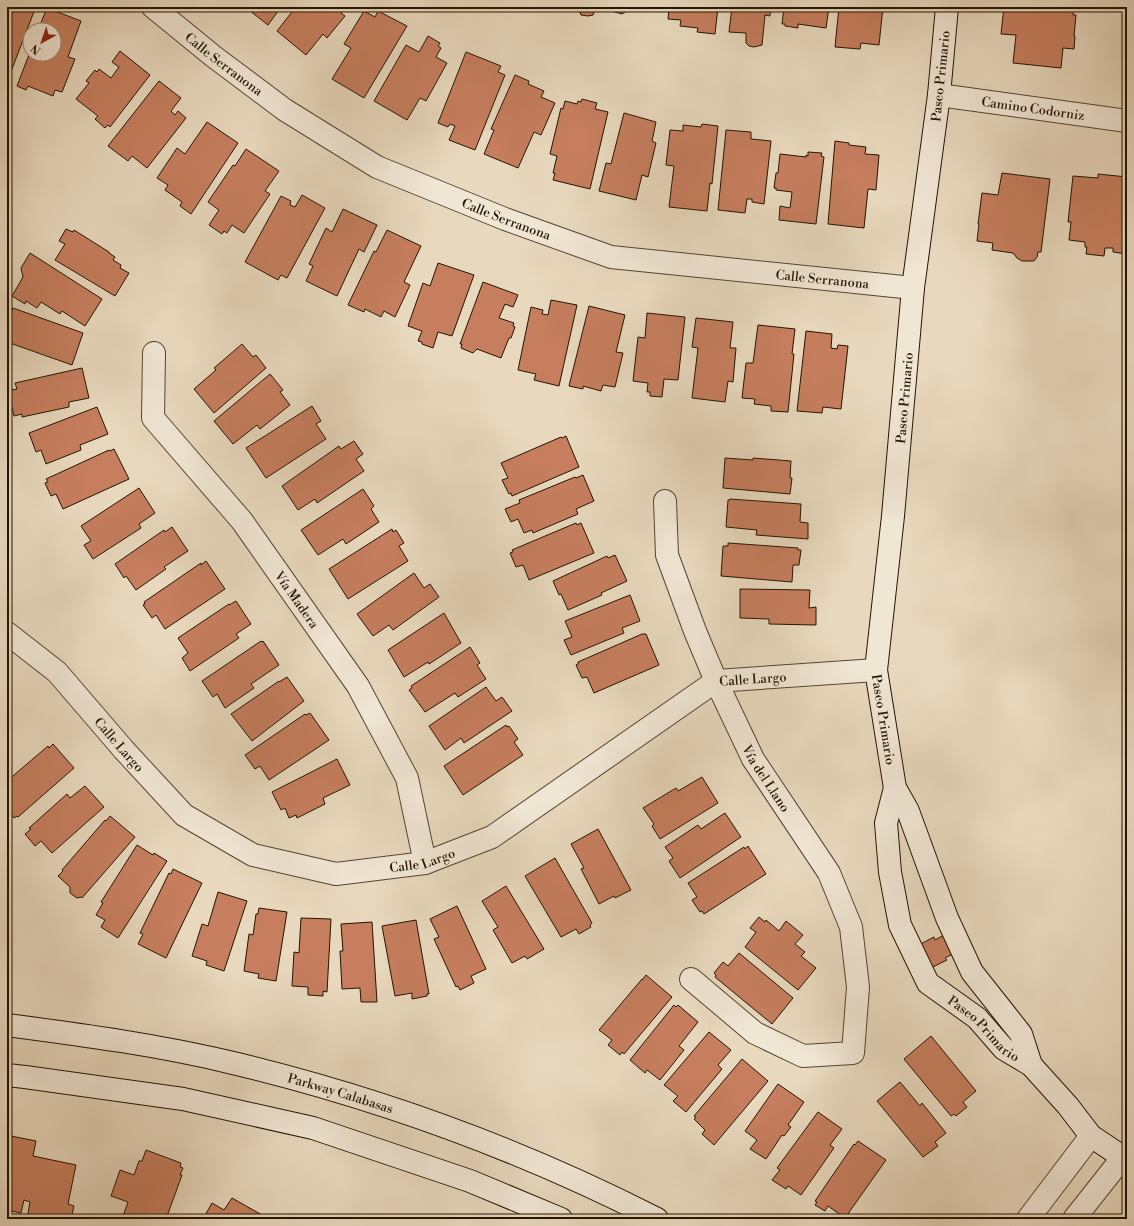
<svg xmlns="http://www.w3.org/2000/svg" width="1134" height="1226" font-family="'Libre Bodoni',serif">
<style>
.building{fill:#c67e5e;stroke:#231401}
.lines{fill:none;stroke-linecap:round;stroke-linejoin:round}
.street-casing{stroke:#544530;stroke-width:24}
.secondary-casing{stroke:#231401;stroke-width:24}
.street{stroke:#f0e6d4;stroke-width:22}
.secondary{stroke:#f0e6d4;stroke-width:22}
.labels{text-anchor:middle;stroke-width:3;stroke-linejoin:round;paint-order:stroke}
.street-label{font-size:13px;fill:#231401;stroke:#f0e6d4}
</style>
<rect width="100%" height="100%" fill="#e8d8bd"/>
<filter id="stains"><feTurbulence type="fractalNoise" baseFrequency=".005" numOctaves="4"/><feColorMatrix values="0 0 0 0 .2 0 0 0 0 .09 0 0 0 0 .02 0 0 0 .5 -.17"/></filter>
<radialGradient id="worn" r=".72"><stop offset=".6" stop-color="#630" stop-opacity="0"/><stop offset="1" stop-color="#630" stop-opacity=".3"/></radialGradient>
<g class="building">
<polygon points="7,7 29,7 35,9 7,82"/>
<polygon points="245,7 281,7 268,25"/>
<polygon points="302,7 346,7 341,13 345,16 327,38 323,34 306,55 277,31 295,8 299,11"/>
<polygon points="566,7 596,7 593,15 588,16 581,15 580,12"/>
<polygon points="606,7 627,7 625,12 622,14 608,10"/>
<polygon points="669,7 718,7 715,34 697,32 698,28 680,26 681,20 668,19"/>
<polygon points="732,7 771,7 770,16 765,15 762,45 754,47 749,46 746,43 746,33 729,32"/>
<polygon points="784,7 829,7 826,28 798,24 798,28 785,26 785,24 782,24"/>
<polygon points="839,7 883,7 879,45 861,43 860,49 835,47"/>
<polygon points="1004,7 1074,7 1073,15 1076,15 1074,36 1075,36 1074,49 1063,48 1061,68 1013,63 1016,35 1001,34"/>
<polygon points="47,8 81,21 68,57 75,59 62,92 55,90 53,96 28,86 26,90 17,86 30,52 30,54 54,54 54,30 38,30"/>
<polygon points="364,11 375,17 378,11 407,26 364,98 332,79 351,48 344,44"/>
<polygon points="428,36 440,43 438,46 441,48 436,57 447,63 426,101 420,98 407,120 374,101 406,45 419,52"/>
<polygon points="120,51 150,75 110,127 108,125 105,128 95,119 98,116 76,99 89,83 86,81 95,70 97,72 99,69 111,78 119,67 112,62"/>
<polygon points="466,52 501,66 498,72 505,75 475,150 449,140 455,126 450,124 448,127 438,123"/>
<polygon points="515,75 529,81 528,84 544,91 541,97 555,103 541,135 534,132 518,168 484,154 494,130 491,129"/>
<polygon points="159,81 181,98 171,111 175,115 178,111 186,118 147,168 132,156 128,161 108,146"/>
<polygon points="582,99 597,103 595,109 608,112 590,189 553,180 555,173 553,173 557,156 550,154 561,108 563,109 565,101 577,104 578,101 581,102"/>
<polygon points="624,113 656,122 652,141 656,143 648,177 642,175 636,200 599,191 606,163 611,164"/>
<polygon points="207,122 238,143 191,214 180,206 182,202 165,190 168,185 157,178 177,148 185,154"/>
<polygon points="702,124 718,126 712,184 710,183 707,211 669,207 674,166 666,165 670,130 683,131 683,125 701,127"/>
<polygon points="726,130 751,132 751,139 771,141 764,204 752,202 752,199 747,199 745,213 718,210"/>
<polygon points="835,141 849,143 849,145 866,147 865,154 879,155 876,190 868,189 864,228 828,224"/>
<polygon points="246,149 279,171 265,191 270,194 244,233 232,225 227,233 224,231 222,234 209,225 219,210 208,202 233,165 235,166"/>
<polygon points="808,152 822,153 821,156 824,157 816,224 779,220 780,206 790,208 792,192 776,190 776,188 774,188 776,173 778,173 780,154 806,157 806,155 808,156"/>
<polygon points="1002,173 1050,179 1041,252 1038,252 1037,257 1034,261 1022,261 1017,258 1013,253 992,250 993,243 977,241 979,224 978,224 982,193 998,195"/>
<polygon points="1098,174 1127,177 1127,251 1126,254 1113,252 1113,248 1105,248 1104,256 1086,254 1087,247 1085,247 1085,242 1069,240 1071,222 1068,222 1073,176 1098,178"/>
<polygon points="302,195 325,208 287,278 281,275 278,280 245,262 281,196 291,201 290,205 295,207"/>
<polygon points="343,209 377,225 364,252 359,249 337,296 306,281 313,266 309,264 326,228 332,232"/>
<polygon points="66,229 73,232 74,230 109,252 109,253 115,257 113,260 121,265 120,268 129,273 115,296 55,260 65,244 59,241"/>
<polygon points="387,230 421,246 404,282 410,285 395,317 384,311 381,317 365,309 364,312 348,305 374,251 376,252"/>
<polygon points="30,253 102,299 85,326 62,311 60,314 41,302 37,308 26,301 25,304 12,296 23,277 21,268"/>
<polygon points="438,263 474,275 452,336 438,332 433,348 422,344 422,342 418,341 422,331 408,326 423,283 430,286"/>
<polygon points="483,282 518,295 513,307 505,304 499,318 514,323 513,326 515,327 511,338 509,338 501,358 477,349 473,353 461,348 462,344 460,344"/>
<polygon points="551,300 577,305 559,386 534,380 536,374 518,370 531,307 543,310 542,314 548,315"/>
<polygon points="589,306 625,315 616,352 623,353 615,387 603,385 601,391 583,386 583,389 569,386"/>
<polygon points="13,308 83,333 72,365 7,342 7,336 11,326 7,324 7,317 10,310 12,311"/>
<polygon points="647,313 685,317 678,380 664,379 662,397 650,396 650,392 647,392 648,383 633,381 638,337 645,338"/>
<polygon points="696,318 733,322 730,348 736,348 733,382 728,381 725,402 692,398 698,348 692,347"/>
<polygon points="758,325 795,329 792,354 794,354 788,412 771,411 771,406 754,404 755,399 742,398 746,363 753,363"/>
<polygon points="806,331 832,334 831,348 837,349 838,345 848,346 841,409 823,407 822,413 797,411"/>
<polygon points="242,344 253,357 256,355 266,368 214,413 194,389 216,370 214,368"/>
<polygon points="82,368 89,398 69,402 69,407 22,417 22,414 14,416 11,403 7,404 7,391 17,389 15,383"/>
<polygon points="270,374 283,390 280,392 290,405 260,429 257,425 233,444 214,421"/>
<polygon points="312,406 321,421 316,424 326,439 266,478 246,448"/>
<polygon points="97,407 108,434 80,445 81,450 46,464 41,450 36,452 29,433"/>
<polygon points="566,436 579,467 512,496 511,493 509,494 502,480 508,478 501,463 561,437 562,438"/>
<polygon points="354,441 363,454 356,459 364,471 317,503 315,499 298,510 282,486 339,446 341,449"/>
<polygon points="114,449 129,479 63,509 56,494 51,496 45,483 48,482 46,479 109,450 110,451"/>
<polygon points="725,458 753,460 753,458 791,461 790,478 792,478 790,494 723,488"/>
<polygon points="583,475 594,501 576,509 578,514 533,533 532,530 524,533 518,519 511,522 505,509 520,503 519,500 575,477 576,478"/>
<polygon points="139,488 155,513 139,524 141,528 93,559 84,545 91,541 81,526"/>
<polygon points="363,489 374,506 371,509 379,522 346,544 343,539 318,555 301,530"/>
<polygon points="730,499 801,504 800,522 808,523 808,539 756,535 757,530 726,527 728,500 730,500"/>
<polygon points="576,523 577,525 581,523 594,553 529,580 523,565 516,567 510,553 513,552 512,550"/>
<polygon points="172,527 188,551 164,567 166,569 136,590 126,576 124,578 115,564 164,530 165,532"/>
<polygon points="392,529 393,532 396,530 404,543 399,546 408,561 348,599 329,569"/>
<polygon points="728,543 798,548 798,550 801,550 799,565 793,565 792,582 721,576 723,546 728,546"/>
<polygon points="615,555 627,581 601,593 602,595 568,610 561,594 559,595 553,581 607,556 608,558"/>
<polygon points="206,561 225,589 165,629 156,615 152,618 143,605 145,604 144,602 201,563 201,565"/>
<polygon points="414,573 424,588 430,584 439,597 393,630 389,625 373,636 357,614"/>
<polygon points="740,589 810,590 809,608 816,607 816,625 769,624 769,619 740,618"/>
<polygon points="630,595 640,621 622,628 624,633 571,655 564,640 572,637 565,621"/>
<polygon points="236,601 251,624 236,634 239,638 190,671 182,658 188,653 178,638 229,604 229,605"/>
<polygon points="444,613 461,643 429,664 428,662 404,677 388,650"/>
<polygon points="642,634 646,634 659,665 594,693 587,677 582,678 576,665 578,664 578,662"/>
<polygon points="261,641 262,642 263,641 279,665 251,684 254,688 225,708 217,694 213,697 202,681"/>
<polygon points="470,647 480,663 477,665 486,679 458,697 455,693 425,712 409,690 412,688 411,686"/>
<polygon points="287,677 304,701 252,741 231,714 279,681 279,682"/>
<polygon points="486,687 496,701 502,697 512,711 464,743 461,738 445,750 429,726"/>
<polygon points="310,713 329,740 269,780 260,766 255,769 245,755 305,714 306,715"/>
<polygon points="506,725 507,727 509,726 518,739 514,742 523,755 463,795 444,766"/>
<polygon points="53,744 74,768 18,817 17,816 14,818 7,810 7,805 10,803 7,800 7,781 48,746 49,748"/>
<polygon points="337,759 350,785 323,798 325,804 297,818 296,815 289,818 285,808 281,810 272,792"/>
<polygon points="702,777 718,803 660,839 652,826 654,824 643,808 676,788 678,791"/>
<polygon points="85,786 104,807 52,853 41,841 35,846 25,834 31,829 29,828 67,794 70,798"/>
<polygon points="725,813 741,837 680,878 669,861 673,858 665,847 698,825 701,829"/>
<polygon points="110,816 135,837 82,898 81,897 77,898 70,893 70,887 58,876 63,871 62,870 105,820 106,821"/>
<polygon points="598,829 631,890 615,898 614,896 599,904 581,869 584,868 571,844"/>
<polygon points="137,845 153,855 154,853 167,861 118,938 101,927 105,920 96,915 103,903 101,902"/>
<polygon points="748,846 766,874 704,914 702,911 700,912 692,900 697,897 688,883 744,847 745,849"/>
<polygon points="555,858 592,923 590,925 591,927 579,934 576,929 561,937 525,876"/>
<polygon points="173,869 202,883 166,958 138,944 143,934 140,933 169,873 171,874"/>
<polygon points="506,886 544,949 527,959 525,956 512,963 493,930 498,927 482,901"/>
<polygon points="218,892 247,901 224,971 206,965 207,961 192,956 202,924 208,926"/>
<polygon points="457,906 486,969 471,976 474,983 460,990 458,986 456,987 434,939 439,937 430,919"/>
<polygon points="259,908 287,912 276,981 258,978 259,974 244,971 249,934 253,935 256,914 258,914"/>
<polygon points="759,917 765,922 766,920 779,931 786,921 803,935 795,944 805,952 801,956 816,968 798,990 745,947 756,932 750,928"/>
<polygon points="301,918 331,919 327,992 323,991 323,996 308,995 308,987 292,986 294,952 299,953"/>
<polygon points="416,920 429,994 427,994 427,996 412,999 412,993 395,996 382,926"/>
<polygon points="372,922 377,1002 361,1002 360,988 342,989 340,951 343,951 341,924"/>
<polygon points="949,932 959,951 945,958 947,960 927,970 915,947 934,937 935,940"/>
<polygon points="739,953 793,998 772,1024 715,977 716,975 714,973 723,962 728,966"/>
<polygon points="646,975 672,997 624,1054 622,1052 620,1055 608,1045 612,1040 599,1030 642,979 642,980"/>
<polygon points="674,1005 676,1007 678,1005 698,1022 679,1046 684,1050 660,1080 647,1070 645,1073 630,1060"/>
<polygon points="709,1032 731,1050 718,1065 722,1069 686,1112 673,1101 678,1096 664,1085"/>
<polygon points="931,1036 976,1091 963,1102 967,1107 956,1116 954,1114 951,1116 904,1059"/>
<polygon points="742,1059 768,1081 714,1145 702,1134 705,1130 694,1119 696,1117 694,1116"/>
<polygon points="900,1082 920,1106 922,1103 946,1133 935,1142 938,1146 923,1157 877,1101"/>
<polygon points="778,1084 804,1102 788,1125 791,1127 784,1136 782,1135 766,1159 750,1149 757,1140 745,1131"/>
<polygon points="818,1112 842,1129 830,1145 834,1148 801,1195 788,1186 786,1189 772,1180 780,1170 777,1168"/>
<polygon points="11,1136 36,1141 33,1156 76,1165 68,1204 74,1206 71,1219 27,1219 30,1202 24,1200 21,1213 7,1210 8,1160 7,1160 7,1153"/>
<polygon points="858,1141 886,1160 845,1218 828,1206 825,1211 815,1205 817,1202 815,1201 854,1144 855,1145"/>
<polygon points="146,1150 181,1163 180,1167 183,1168 180,1175 182,1175 166,1219 122,1219 128,1202 111,1196 120,1170 134,1175 139,1161 142,1161"/>
<polygon points="232,1198 269,1219 203,1219 212,1203 224,1210"/>
</g>
<g class="lines">
<g class="street-casing">
<g id="street">
<path id="s1" d="M153 7 213 56 285 110 377 167 505 219 611 257 913 288"/>
<path id="s2" d="M939 95 1127 121"/>
<path id="s3" d="M154 353 153 418 242 521 358 686 407 778 425 863"/>
<path id="s4" d="M665 501 667 555 695 631 716 681 753 759 829 873 851 927 858 987 853 1053 803 1056 755 1033 691 979"/>
<path id="s5" d="M7 633 57 672 124 750 184 815 253 855 336 874 425 863 492 837 716 681 876 670"/>
<polyline points="1028,1219 1091,1136"/>
<polyline points="1074,1219 1123,1157"/>
</g>
</g>
<g class="secondary-casing">
<g id="secondary">
<path id="s6" d="M947 7 939 95 913 288 893 516 876 670 895 788 908 811 947 918 972 972 1021 1034 1031 1065"/>
<path id="s7" d="M895 788 886 823 890 872 900 925 928 983 977 1018 1004 1049 1031 1065 1068 1106 1091 1136 1127 1160"/>
<path id="s8" d="M7 1025C83 1035 159 1045 233 1063 379 1098 524 1151 657 1219"/>
<polyline points="7,1075 25,1077 183,1099 313,1128 470,1181 561,1219"/>
</g>
</g>
<use href="#street" class="street"/>
<use href="#secondary" class="secondary"/>
</g>
<g class="labels">
<g class="street-label">
<text dy="5" stroke="none"><textPath href="#s1" startOffset="91">Calle Serranona</textPath></text>
<text transform="translate(940 76) rotate(-84)" y="5">Paseo Primario</text>
<text dy="5" stroke="none"><textPath href="#s2" startOffset="95">Camino Codorniz</textPath></text>
<text dy="5" stroke="none"><textPath href="#s1" startOffset="415">Calle Serranona</textPath></text>
<text dy="5" stroke="none"><textPath href="#s1" startOffset="739">Calle Serranona</textPath></text>
<text transform="translate(904 398) rotate(-85)" y="5">Paseo Primario</text>
<text dy="5" stroke="none"><textPath href="#s3" startOffset="297">Vía Madera</textPath></text>
<text dy="5" stroke="none"><textPath href="#s5" startOffset="891">Calle Largo</textPath></text>
<text dy="5" stroke="none"><textPath href="#s6" startOffset="717">Paseo Primario</textPath></text>
<text dy="5" stroke="none"><textPath href="#s5" startOffset="159">Calle Largo</textPath></text>
<text dy="5" stroke="none"><textPath href="#s4" startOffset="299">Vía del Llano</textPath></text>
<text dy="5" stroke="none"><textPath href="#s5" startOffset="507">Calle Largo</textPath></text>
<text dy="5" stroke="none"><textPath href="#s7" startOffset="276">Paseo Primario</textPath></text>
<text dy="5" stroke="none"><textPath href="#s8" startOffset="341">Parkway Calabasas</textPath></text>
</g>
</g>
<rect width="1134" height="1226" fill="none" stroke="#e8d8bd" stroke-width="24"/>
<rect x="8" y="8" width="1118" height="1210" fill="none" stroke="#231401" stroke-width="2"/>
<rect x="12" y="12" width="1110" height="1202" fill="none" stroke="#231401"/>
<g transform="translate(42 42) rotate(220)"><circle r="19" fill="#f0e6d4" stroke="#9e9280"/>
<path d="M0-3L7 15L0 10L-7 15Z" fill="#8f2418"/>
<text y="-6" font-size="11" font-weight="bold" text-anchor="middle" fill="#231401">N</text>
</g>
<rect width="100%" height="100%" filter="url(#stains)"/>
<rect width="100%" height="100%" fill="url(#worn)"/>
</svg>
